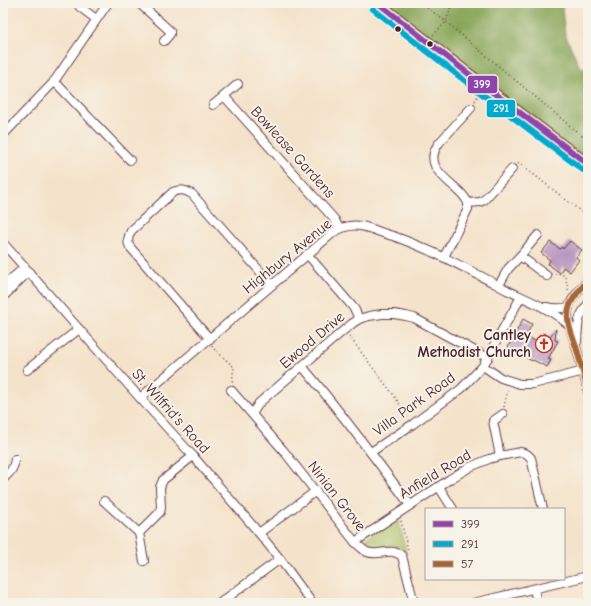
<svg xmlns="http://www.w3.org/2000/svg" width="591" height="606" font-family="'Comic Neue',sans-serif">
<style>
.green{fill:#abbf63;stroke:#7a6f47}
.forest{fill:#88a659;stroke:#696242}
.building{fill:#b997c0}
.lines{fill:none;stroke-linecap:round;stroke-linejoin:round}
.minor-casing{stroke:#643c43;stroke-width:10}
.major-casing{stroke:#643c43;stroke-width:12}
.path{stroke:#643c43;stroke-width:1.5;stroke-dasharray:1 3;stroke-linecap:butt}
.minor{stroke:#fff;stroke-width:8}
.major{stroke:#f2c36a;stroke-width:10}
.bus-1-casing{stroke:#f7f3e8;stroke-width:9}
.bus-2-casing{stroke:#f7f3e8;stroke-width:9}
.bus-3-casing{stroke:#f7f3e8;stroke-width:9}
.bus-1{stroke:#8e44ad;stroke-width:6}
.bus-2{stroke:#00a9ce;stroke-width:6}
.bus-3{stroke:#a76534;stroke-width:6}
.bus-dot{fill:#4a1f2b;stroke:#f7f3e8;stroke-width:1.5}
.labels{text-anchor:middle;stroke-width:4;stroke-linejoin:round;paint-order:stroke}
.street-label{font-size:15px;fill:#4a1f2b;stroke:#f7f3e8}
.poi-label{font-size:15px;font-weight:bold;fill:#4a1f2b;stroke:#f7f3e8;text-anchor:end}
.line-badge{stroke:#f7f3e8;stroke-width:1.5}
.badge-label{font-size:11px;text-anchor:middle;font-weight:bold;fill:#fff}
</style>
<rect width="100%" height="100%" fill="#f7f3e8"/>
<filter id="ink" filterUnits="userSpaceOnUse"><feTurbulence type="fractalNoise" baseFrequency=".025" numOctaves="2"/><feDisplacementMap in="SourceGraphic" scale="8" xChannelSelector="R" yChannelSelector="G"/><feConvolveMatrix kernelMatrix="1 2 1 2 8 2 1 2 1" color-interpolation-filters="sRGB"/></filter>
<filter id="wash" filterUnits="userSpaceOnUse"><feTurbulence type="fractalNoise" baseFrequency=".012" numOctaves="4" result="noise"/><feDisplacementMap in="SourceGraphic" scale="16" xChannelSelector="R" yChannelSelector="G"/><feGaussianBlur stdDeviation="0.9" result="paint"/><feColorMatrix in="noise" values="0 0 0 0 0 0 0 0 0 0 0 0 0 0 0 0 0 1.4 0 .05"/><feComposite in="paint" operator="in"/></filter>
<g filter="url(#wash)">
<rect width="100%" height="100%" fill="#f4e3cb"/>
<polygon class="green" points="399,515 399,522 406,552 400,548 391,545 383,548 368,548 365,544 368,537"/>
<polygon class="forest" points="379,3 564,3 562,10 565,34 579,65 588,72 588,163"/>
<g id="blocks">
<g class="building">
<polygon points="570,241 582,250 576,257 579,260 570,272 563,267 560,273 548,264 550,260 541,253 550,242 560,249 562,247 563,249"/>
<polygon points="523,319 532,324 526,336 537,342 540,335 542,336 544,333 549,337 556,329 555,340 558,341 548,359 551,360 547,367 533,360 532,361 508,347"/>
</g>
</g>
</g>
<g filter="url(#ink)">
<use href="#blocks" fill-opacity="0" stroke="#643c43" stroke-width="1"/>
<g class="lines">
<g class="minor-casing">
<g id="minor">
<polyline points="77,3 80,7 96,19"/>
<polyline points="139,3 170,31 170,34 164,41"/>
<polyline points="54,81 130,160"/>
<polyline points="238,84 224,96 335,220 339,229"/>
<polyline points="213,105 224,96"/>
<polyline points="3,135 53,83 108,3"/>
<polyline points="468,203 480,202 484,200 512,169"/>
<polyline points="3,243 140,398 193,456 259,533 280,559 312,603"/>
<polyline points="307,254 352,306 355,310 359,319"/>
<polyline points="520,256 538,235"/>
<path d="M444 257 468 209C468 209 468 204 468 203 466 198 462 194 459 191 444 177 423 165 439 143L471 108"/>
<path d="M588 280C583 287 575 294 571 302 563 317 573 335 577 350 581 364 585 378 588 392"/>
<polyline points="499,285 508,269 520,256 547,276"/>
<polyline points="3,286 25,267"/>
<polyline points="3,297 29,271"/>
<path d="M546 307C555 309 561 309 569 307"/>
<path d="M210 339 130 247C127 241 128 237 131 231L173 192C181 189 185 190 192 194L272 285"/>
<path d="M577 342C578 325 577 318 588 304"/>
<path d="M302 366C340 411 375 458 410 505"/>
<polyline points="483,366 501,378 520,384 533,384 588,370"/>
<polyline points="27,370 79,329"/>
<path d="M231 390 283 450 355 542C358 545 363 550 367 552 381 557 388 546 402 556L414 603"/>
<path d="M140 398 334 232C342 227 351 224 361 226 371 228 382 233 393 236 433 250 471 271 509 291 528 300 555 311 570 326"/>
<polyline points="252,414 259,403 344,330 353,323 359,319 369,316 382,314 394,314 406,316 414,318 488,358"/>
<polyline points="371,452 413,424 461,389 483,366 500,334 521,297"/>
<polyline points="500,456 493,421 503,414"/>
<path d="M3 479C10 472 14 469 15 459"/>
<polyline points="439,487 453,509"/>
<polyline points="104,501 139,533 144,561"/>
<polyline points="139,533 160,512 161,508 160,487 163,480 193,456"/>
<polyline points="259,533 316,491"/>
<polyline points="355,542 450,479 470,467 489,459 500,456 521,452 527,454 531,458 543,509"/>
<polyline points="534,589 537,603"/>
<polyline points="220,603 280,559"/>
<polyline points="473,603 588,576"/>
</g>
</g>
<g class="major-casing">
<polyline id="major" points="378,3 483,85 588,164"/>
</g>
<g class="path">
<polyline points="421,3 446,22 588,141"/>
<polyline points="433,35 446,22 452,3"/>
<polyline points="475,101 480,92"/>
<polyline points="518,164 519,163 588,217"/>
<polyline points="555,274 558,273 565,276 569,292"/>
<polyline points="349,336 395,397 408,417"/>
<polyline points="212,346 213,348 234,367 232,383"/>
<polyline points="504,407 508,389"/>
<polyline points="401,521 408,550"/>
</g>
<use href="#minor" class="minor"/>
<use href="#major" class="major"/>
<g class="bus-1-casing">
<polyline id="bus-1" points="378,3 483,85 588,164"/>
</g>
<g class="bus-2-casing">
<polyline id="bus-2" points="373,9 478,91 583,170"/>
</g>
<g class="bus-3-casing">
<path id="bus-3" d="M588 280C581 289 572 297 569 308 565 322 573 337 577 350 581 364 585 378 588 392"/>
</g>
<use href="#bus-1" class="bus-1"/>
<use href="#bus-2" class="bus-2"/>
<use href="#bus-3" class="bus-3"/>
</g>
</g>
<defs>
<g id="church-ring" transform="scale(0.9)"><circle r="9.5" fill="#f7f3e8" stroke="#c8321e" stroke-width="1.5"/><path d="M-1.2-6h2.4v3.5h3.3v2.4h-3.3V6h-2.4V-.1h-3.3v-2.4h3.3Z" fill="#c8321e"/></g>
</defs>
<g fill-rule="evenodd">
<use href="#church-ring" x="544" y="344"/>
</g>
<g class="bus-dot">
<circle cx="398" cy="29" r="3.5"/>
<circle cx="430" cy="44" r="3.5"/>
</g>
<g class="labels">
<g class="street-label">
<text transform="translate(293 152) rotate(48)" y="5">Bowlease Gardens</text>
<text transform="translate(287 256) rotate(-39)" y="5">Highbury Avenue</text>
<text transform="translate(312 340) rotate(-40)" y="5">Ewood Drive</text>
<text transform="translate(414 404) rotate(-36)" y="5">Villa Park Road</text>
<text transform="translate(171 411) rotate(48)" y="5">St. Wilfrid's Road</text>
<text transform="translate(435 474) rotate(-31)" y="5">Anfield Road</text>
<text transform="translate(337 496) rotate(52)" y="5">Ninian Grove</text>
</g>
<g class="poi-label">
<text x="531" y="340">Cantley<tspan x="531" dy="17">Methodist Church</tspan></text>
</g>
</g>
<g class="line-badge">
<rect x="467" y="75" width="31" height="19" rx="4" fill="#8e44ad"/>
<rect x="486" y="99" width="30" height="19" rx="4" fill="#00a9ce"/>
</g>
<g class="badge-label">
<text x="482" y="88">399</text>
<text x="501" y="112">291</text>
</g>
<rect width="591" height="606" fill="none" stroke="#f7f3e8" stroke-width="16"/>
<rect x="425" y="508" width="140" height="72" fill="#f7f3e8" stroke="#b29e9c"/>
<rect x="433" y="521" width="20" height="6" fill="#8e44ad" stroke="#b29e9c"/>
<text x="461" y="528" font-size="12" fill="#4a1f2b">399</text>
<rect x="433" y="541" width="20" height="6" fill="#00a9ce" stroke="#b29e9c"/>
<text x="461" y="548" font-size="12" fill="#4a1f2b">291</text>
<rect x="433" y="561" width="20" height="6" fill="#a76534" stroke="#b29e9c"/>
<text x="461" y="568" font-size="12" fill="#4a1f2b">57</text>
</svg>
